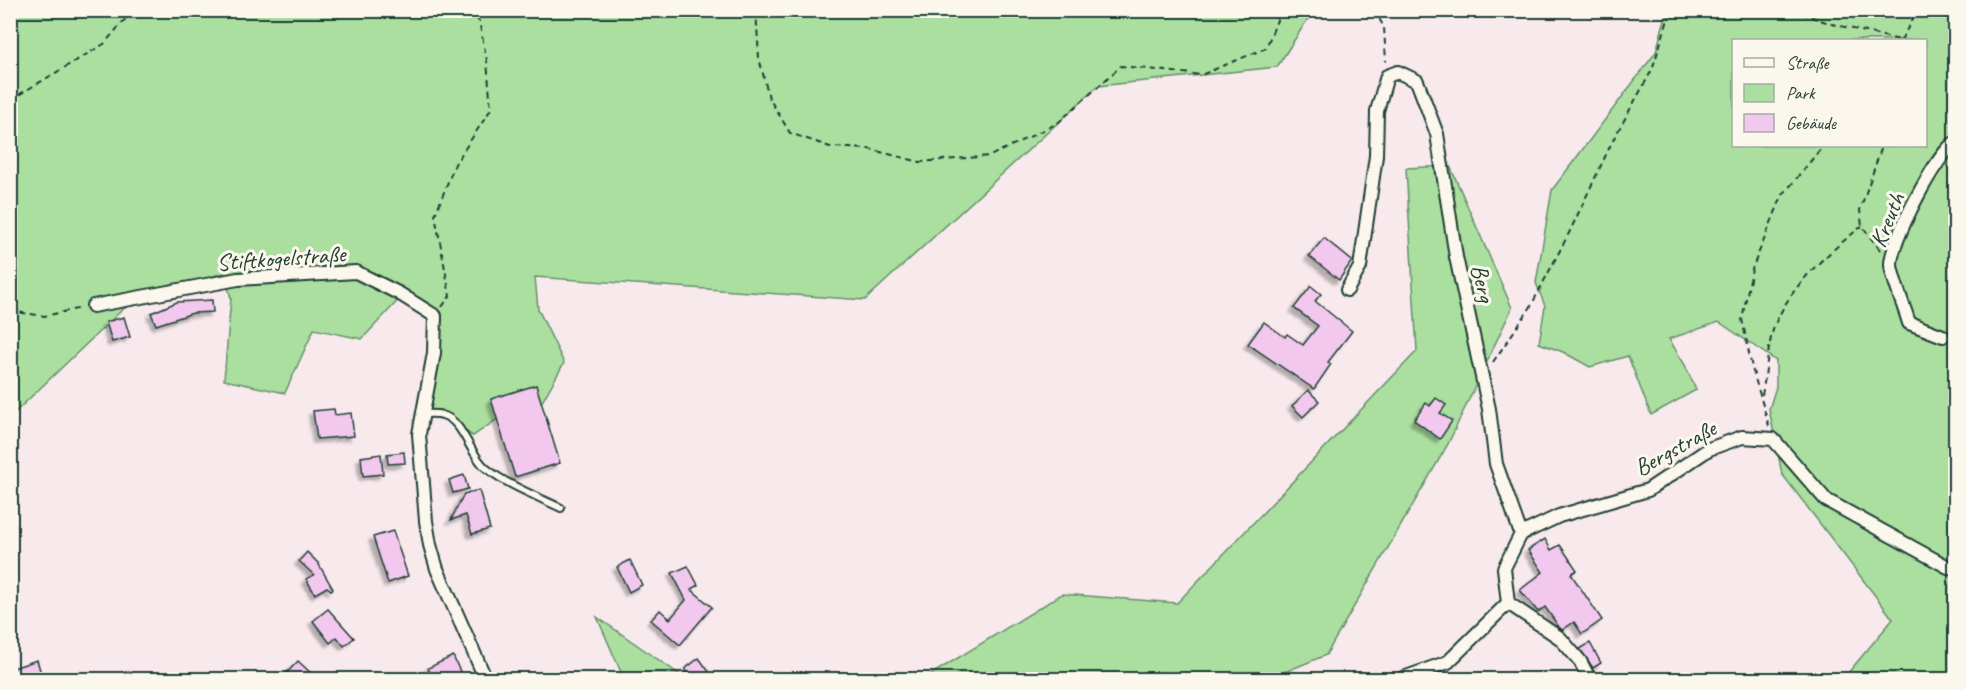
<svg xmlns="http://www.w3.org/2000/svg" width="1966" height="690" font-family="Caveat,sans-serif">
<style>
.green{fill:#abdfa0;stroke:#658e6a;stroke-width:1.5;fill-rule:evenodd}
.building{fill:#f2c8ef;stroke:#1f3d34;stroke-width:1.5;filter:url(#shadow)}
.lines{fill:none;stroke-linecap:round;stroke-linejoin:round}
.service-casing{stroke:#1f3d34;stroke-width:10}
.minor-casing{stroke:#1f3d34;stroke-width:16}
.path{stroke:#1f3d34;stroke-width:2;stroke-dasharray:6 4.5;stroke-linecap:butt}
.service{stroke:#fbf7ec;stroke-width:6}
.minor{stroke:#fbf7ec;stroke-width:12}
.labels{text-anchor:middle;stroke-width:6;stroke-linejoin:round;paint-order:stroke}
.street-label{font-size:24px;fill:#1f3d34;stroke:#fbf7ec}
</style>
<defs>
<filter id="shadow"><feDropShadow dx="-4" dy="4" stdDeviation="1.5" flood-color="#0004"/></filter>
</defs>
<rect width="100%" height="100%" fill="#f8e9ed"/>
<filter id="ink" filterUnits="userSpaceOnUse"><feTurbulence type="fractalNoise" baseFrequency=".0167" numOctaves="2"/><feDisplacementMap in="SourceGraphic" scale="12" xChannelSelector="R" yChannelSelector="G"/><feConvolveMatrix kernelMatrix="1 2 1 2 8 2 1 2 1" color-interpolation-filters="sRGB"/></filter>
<g filter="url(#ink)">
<g class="green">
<polygon points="11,11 1313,11 1277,67 1098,86 865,300 535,277 538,309 564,363 535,414 502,416 473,436 428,409 442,318 406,292 362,339 314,329 285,393 224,380 231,298 224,273 154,293 123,309 11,416"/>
<path d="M1667 11H1955V679H1843L1893 619 1782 474 1769 409 1776 387V361L1719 322 1669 339 1685 365 1696 390 1651 415 1628 356 1590 367 1563 352 1539 343 1545 306 1536 283 1552 190 1656 52ZM1734 40H1926V146H1734Z"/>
<polygon points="1450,166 1512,308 1448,444 1326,655 1268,679 922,680 1062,594 1177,603 1417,351 1406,168"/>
<polygon points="597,617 686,679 624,679"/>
</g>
<g class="building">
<polygon points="1324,238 1352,261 1339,280 1309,256"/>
<polygon points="1311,286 1321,294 1315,301 1352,331 1328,362 1331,364 1314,389 1248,344 1264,322 1285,337 1287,334 1303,345 1318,326 1294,308"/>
<polygon points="212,300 213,312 193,313 156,325 151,313 177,302"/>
<polygon points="124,317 130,337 112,342 106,322"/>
<polygon points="536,385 560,463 515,477 491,399"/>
<polygon points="1308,390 1319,401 1303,417 1292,406"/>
<polygon points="1436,398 1446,405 1440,413 1452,421 1440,439 1414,420 1426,403 1430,406"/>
<polygon points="334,409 335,415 351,413 354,436 317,439 313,411"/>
<polygon points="404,452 405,463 388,464 387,454"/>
<polygon points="381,454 383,474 363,476 361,457"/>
<polygon points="464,475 468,489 453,493 449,480"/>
<polygon points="479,490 490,529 472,534 466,515 451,520 464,494"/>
<polygon points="393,531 408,576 388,583 373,537"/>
<polygon points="1545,539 1551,550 1560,545 1577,570 1571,574 1602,620 1582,634 1574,622 1562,630 1559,627 1545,607 1538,612 1520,590 1543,572 1528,550"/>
<polygon points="307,552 318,563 333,589 331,590 327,587 315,594 306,579 314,575 299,561"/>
<polygon points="630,560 642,585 629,592 617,567"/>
<polygon points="688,566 698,585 691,589 712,607 680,645 651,620 660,610 670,619 686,600 672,573"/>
<polygon points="328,609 354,638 344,646 337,637 330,643 313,621"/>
<polygon points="1590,643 1601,663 1593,668 1580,649"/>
<polygon points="453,656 462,676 453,680 433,680 428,668"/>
<polygon points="699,658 715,680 693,680 685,669"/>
<polygon points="37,660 43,680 14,680 10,669"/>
<polygon points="298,661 312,674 306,680 280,680"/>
</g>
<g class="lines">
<g class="service-casing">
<path id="service" d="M423 414C428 414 436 413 442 415 463 420 469 454 486 468 507 485 536 496 561 508"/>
</g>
<g class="minor-casing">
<g id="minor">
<polyline points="1347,290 1360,267 1376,156 1377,111 1387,76 1398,72 1417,81 1437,134 1456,257 1489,409 1496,464 1521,534 1504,568 1508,603"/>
<polyline points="93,306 238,279 356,272 400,294 435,316 434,353 419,434 426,521 430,545 437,569 486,680"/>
<path d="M1943 336 1909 323C1905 309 1892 277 1891 265 1890 243 1937 152 1956 142"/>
<polyline points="1521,534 1559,516 1648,490 1709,449 1742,437 1773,439 1826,500 1948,567 1956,568"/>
<polyline points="1508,603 1560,638 1580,661 1590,680"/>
<polyline points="1398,680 1448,662 1508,603"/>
</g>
</g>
<g class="path">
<polyline points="756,10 759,58 769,98 790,133 830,147 869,149 920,162 990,156 1058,123 1121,66 1201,75 1266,48 1281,10"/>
<polyline points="1374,10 1384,27 1386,62"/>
<polyline points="1791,10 1832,24 1900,40"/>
<polyline points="1901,40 1918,10"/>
<polyline points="10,100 104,44 133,10"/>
<polyline points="1880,250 1862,226 1860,210 1882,146"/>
<polyline points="442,307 450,296 435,215 455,164 491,109 487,61 479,21 469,10"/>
<polyline points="10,311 44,316 82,308"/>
<polyline points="1493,362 1530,308 1569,233 1613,140 1652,70 1671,10"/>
<path d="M1762 395C1766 375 1768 344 1774 327 1791 284 1827 254 1862 226"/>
<polyline points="1769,426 1752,368 1742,319 1752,269 1782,196 1823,146"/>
</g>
<use href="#service" class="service"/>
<use href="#minor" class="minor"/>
</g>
</g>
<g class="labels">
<g class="street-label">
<text transform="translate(1887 220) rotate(-68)" y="8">Kreuth</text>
<text transform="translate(281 258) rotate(-4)" y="8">Stiftkogelstraße</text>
<text transform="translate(1483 283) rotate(77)" y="8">Berg</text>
<text transform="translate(1675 448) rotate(-29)" y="8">Bergstraße</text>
</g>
</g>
<rect width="1966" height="690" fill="none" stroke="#fbf7ec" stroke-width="36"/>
<rect x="18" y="18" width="1930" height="654" fill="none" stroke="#1f3d34" stroke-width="2" filter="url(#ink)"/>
<rect x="1732" y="39" width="195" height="108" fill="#fbf7ec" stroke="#a3ada2" stroke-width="1.5"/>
<rect x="1744" y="58" width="30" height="9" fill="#fbf7ec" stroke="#a3ada2" stroke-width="1.5"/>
<text x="1786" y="69" font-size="18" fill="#1f3d34">Straße</text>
<rect x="1744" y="84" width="30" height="18" fill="#abdfa0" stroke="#a3ada2" stroke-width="1.5"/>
<text x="1786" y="99" font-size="18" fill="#1f3d34">Park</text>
<rect x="1744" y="114" width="30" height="18" fill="#f2c8ef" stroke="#a3ada2" stroke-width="1.5"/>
<text x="1786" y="129" font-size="18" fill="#1f3d34">Gebäude</text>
</svg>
